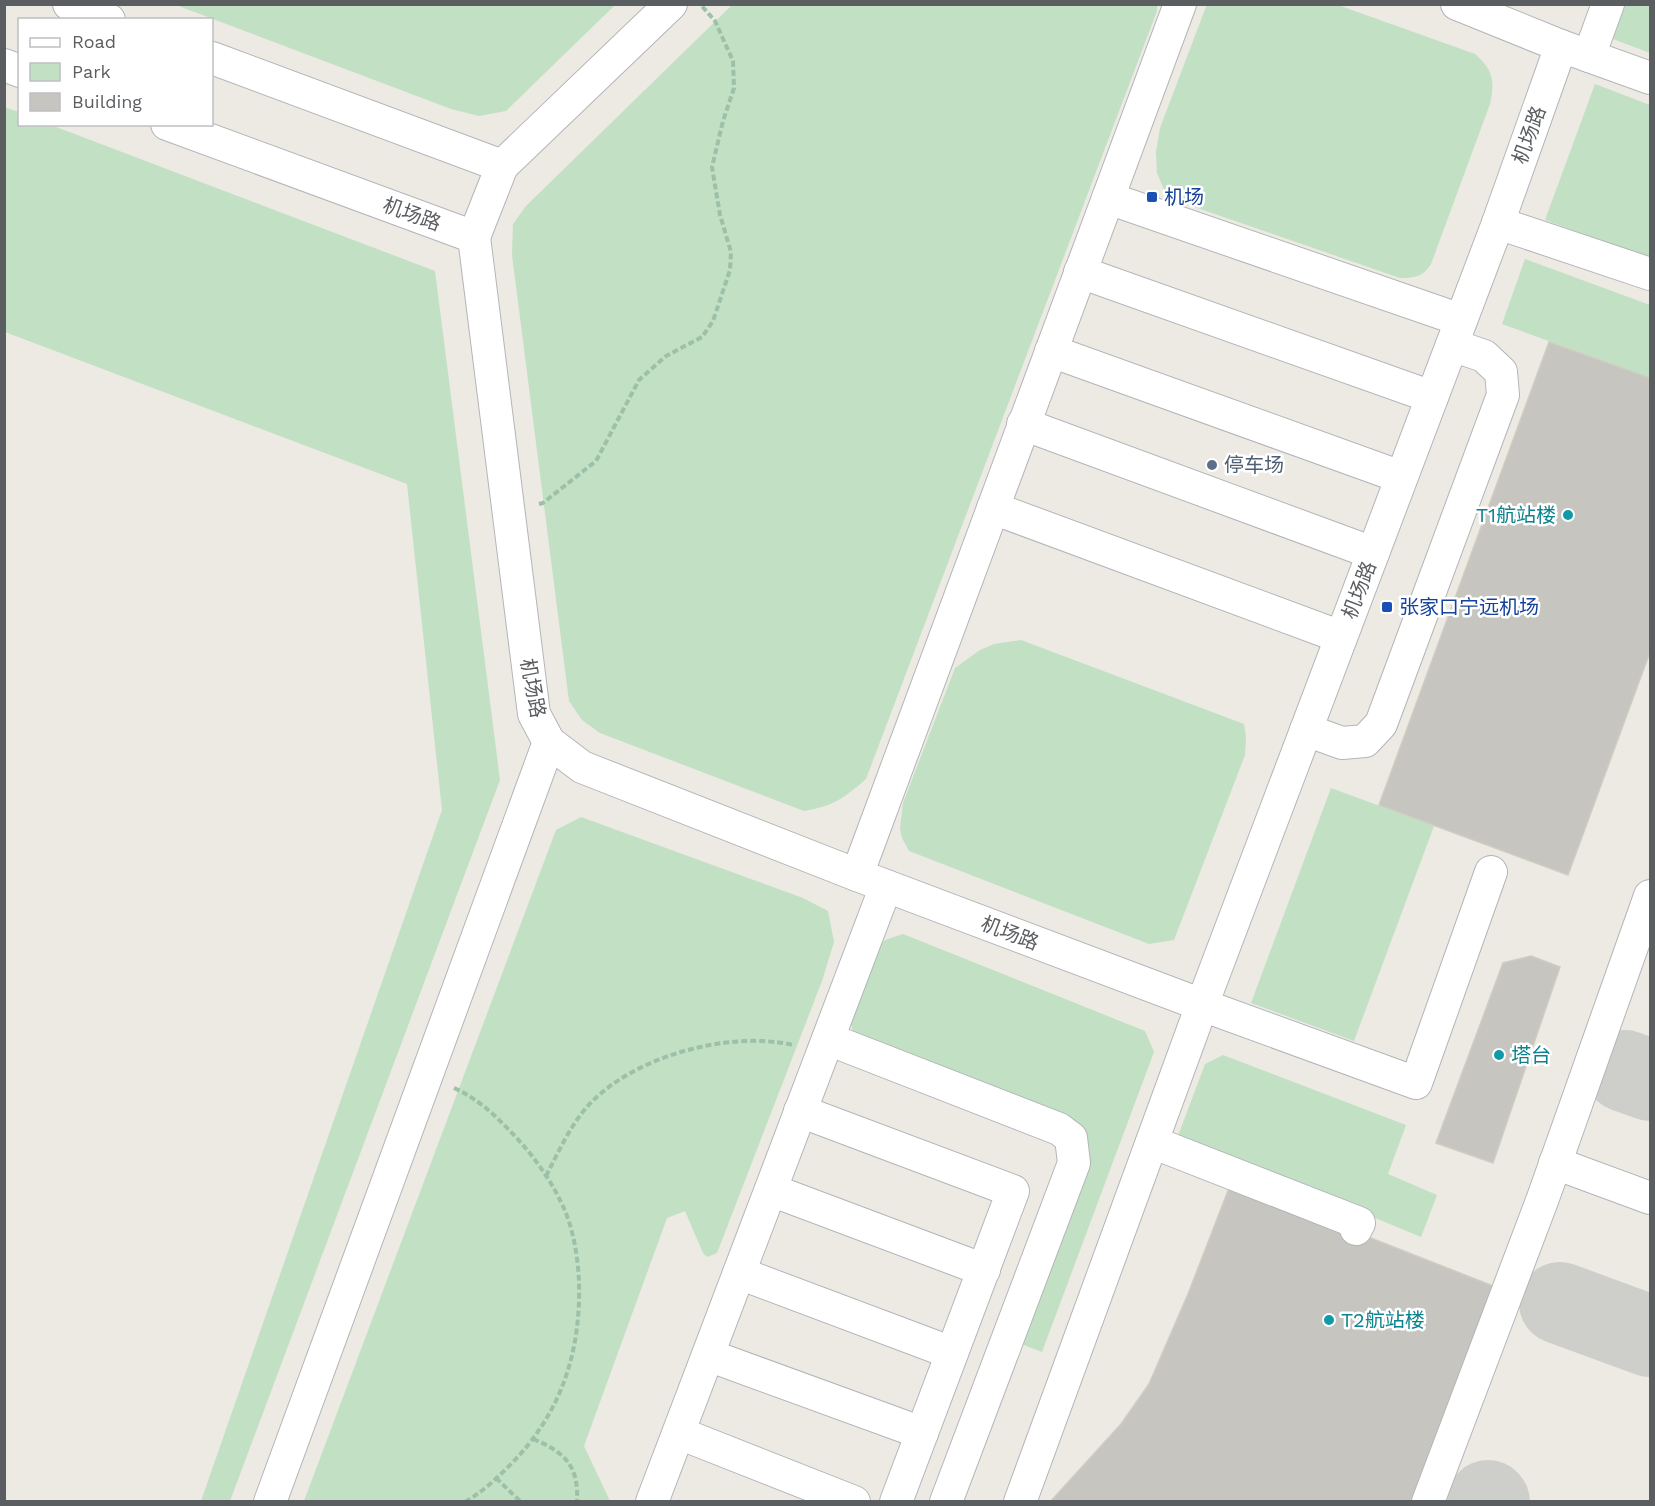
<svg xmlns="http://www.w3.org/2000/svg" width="1655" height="1506" font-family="'Work Sans','Noto Sans SC',sans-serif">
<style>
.green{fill:#c2e0c4}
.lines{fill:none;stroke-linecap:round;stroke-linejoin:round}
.taxiway{stroke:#cececa;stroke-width:82}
.building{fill:#c7c5bf;stroke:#cfccc2;stroke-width:1.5}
.minor-casing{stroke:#b3b5b8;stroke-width:34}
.path{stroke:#9cc0a8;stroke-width:4;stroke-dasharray:6 3;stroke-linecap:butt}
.minor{stroke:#fff;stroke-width:32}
.transit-dot{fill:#1a4fb4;stroke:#fff;stroke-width:2}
.service-dot{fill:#5c6f8a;stroke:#fff;stroke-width:2}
.culture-dot{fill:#0f9aa8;stroke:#fff;stroke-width:2}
.labels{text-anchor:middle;stroke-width:5;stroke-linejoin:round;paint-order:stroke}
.street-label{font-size:20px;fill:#5b5e61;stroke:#fff}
.transit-label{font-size:20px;fill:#164399;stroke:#fff;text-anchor:start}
.service-label{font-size:20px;fill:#4e5e75;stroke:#fff;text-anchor:start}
.culture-label{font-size:20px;fill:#0d838f;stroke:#fff;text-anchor:start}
</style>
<rect width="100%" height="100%" fill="#eceae3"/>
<g class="green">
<path d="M1207 4 1338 5 1475 54C1493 70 1495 80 1490 104L1431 264C1423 277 1414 278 1400 278L1180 202 1165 192 1157 173 1156 152 1160 128Z"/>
<polygon points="176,5 615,5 506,111 479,116 451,109"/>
<path d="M732 5H1157V11L866 779C844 798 834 806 804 811L600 733 582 720 569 701 512 255 513 224 526 206Z"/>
<polygon points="1625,5 1650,5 1650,53 1613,39"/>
<polygon points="1595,84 1650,105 1650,258 1545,220"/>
<polygon points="4,107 19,112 20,124 51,125 435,271 500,780 230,1501 201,1501 442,810 407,484 5,332"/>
<polygon points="1525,259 1650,305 1650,378 1502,324"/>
<polygon points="1021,640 1244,724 1246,737 1245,755 1174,940 1149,944 909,851 902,838 900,828 903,803 955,668 980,650 994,644"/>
<polygon points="1331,788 1434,826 1354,1041 1251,1003"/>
<polygon points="581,817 803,898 828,911 834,942 822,981 717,1253 707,1257 703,1253 685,1211 667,1218 584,1446 610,1501 304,1501 556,830"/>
<polygon points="903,934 1145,1031 1154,1052 1042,1352 1016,1342 1084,1146 854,1035 849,1017 875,950 885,940"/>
<polygon points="1223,1055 1406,1125 1388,1174 1437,1195 1421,1237 1178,1136 1205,1064"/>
</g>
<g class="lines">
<g class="taxiway">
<polyline points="1625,1071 1650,1080"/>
<polyline points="1560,1303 1650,1336"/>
<polyline points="1488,1501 1489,1502"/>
</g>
</g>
<g class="building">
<polygon points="1549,342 1650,378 1650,652 1568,875 1379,805"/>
<polygon points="1531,956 1560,967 1493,1163 1436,1143 1503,963"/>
<polygon points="1231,1183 1493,1286 1411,1502 1050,1502 1121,1424 1149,1384 1188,1294"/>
</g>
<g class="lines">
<g class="minor-casing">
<g id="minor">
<polyline points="69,4 109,20"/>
<polyline points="1561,46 1650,78"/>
<polyline points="1589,56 1608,4"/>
<polyline points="212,58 502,166 671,4"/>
<polyline points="4,65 20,71"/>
<polyline points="167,124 474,237 534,714 549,742 582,767 857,875 1202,1005 1498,223 1561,46 1457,4"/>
<polyline points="1108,198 1461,320"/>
<polyline points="1498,223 1650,274"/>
<polyline points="474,237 502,166"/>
<polyline points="1080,272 1432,397"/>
<polyline points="1051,351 1401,477"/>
<polyline points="1023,424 1373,553"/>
<polyline points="993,508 1341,637"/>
<polyline points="1306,730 1342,743 1365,741 1381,724 1503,395 1501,372 1484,356 1452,345"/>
<polyline points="857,875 1180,4"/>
<polyline points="828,1039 1059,1129 1071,1138 1074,1163 946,1502"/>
<polyline points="800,1111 1013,1191 896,1502"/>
<polyline points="1152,1142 1359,1223 1356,1229"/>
<polyline points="1555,1163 1650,1198"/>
<polyline points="771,1190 984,1270"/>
<polyline points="739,1273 952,1353"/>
<polyline points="708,1355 922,1433"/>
<polyline points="679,1433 854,1502"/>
<polyline points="270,1502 549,742"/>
<polyline points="652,1502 886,886"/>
<polyline points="1020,1502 1202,1005 1416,1083 1491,872"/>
<polyline points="1428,1502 1543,1198 1650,896"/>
</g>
</g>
<g class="path">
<polyline points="539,504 543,503 596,461 639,380 666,356 702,337 713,321 730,270 731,252 720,215 712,167 723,121 734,88 733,61 715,21 701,5"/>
<path d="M454 1088C476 1098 492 1112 508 1129 529 1150 548 1175 561 1202 573 1226 578 1256 579 1282 581 1354 560 1416 508 1467 495 1480 481 1493 465 1502"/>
<path d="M546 1176C558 1153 569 1128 586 1108 630 1057 728 1030 793 1045"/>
<path d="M533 1439C565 1452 579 1466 577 1502"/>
<polyline points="496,1478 521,1502"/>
</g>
<use href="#minor" class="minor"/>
</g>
<g class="transit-dot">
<rect x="1146" y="191" width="12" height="12" rx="3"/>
<rect x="1381" y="601" width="12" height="12" rx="3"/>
</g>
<circle class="service-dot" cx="1212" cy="465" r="6"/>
<g class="culture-dot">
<circle cx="1568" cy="515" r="6"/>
<circle cx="1499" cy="1055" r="6"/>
<circle cx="1329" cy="1320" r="6"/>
</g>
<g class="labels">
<g class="street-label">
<text transform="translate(1529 135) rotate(-70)" y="7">机场路</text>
<text transform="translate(412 214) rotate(20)" y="7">机场路</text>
<text transform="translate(1359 590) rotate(-69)" y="7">机场路</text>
<text transform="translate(533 688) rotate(79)" y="7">机场路</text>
<text transform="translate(1010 933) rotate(21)" y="7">机场路</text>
</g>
<g class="transit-label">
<text x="1164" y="204">机场</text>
<text x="1399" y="614">张家口宁远机场</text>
</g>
<g class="service-label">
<text x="1224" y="472">停车场</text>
</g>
<g class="culture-label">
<text x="1556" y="522" text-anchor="end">T1航站楼</text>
<text x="1511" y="1062">塔台</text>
<text x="1341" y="1327">T2航站楼</text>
</g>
</g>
<rect width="1655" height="1506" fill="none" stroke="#5b5e61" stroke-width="12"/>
<rect x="18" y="18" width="195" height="108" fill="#ffffff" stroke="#bdbfc0" stroke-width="1.5"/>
<rect x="30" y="38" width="30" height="9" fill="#ffffff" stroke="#bdbfc0" stroke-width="1.5"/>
<text x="72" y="48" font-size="18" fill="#5b5e61">Road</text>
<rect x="30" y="63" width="30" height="18" fill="#c2e0c4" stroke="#bdbfc0" stroke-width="1.5"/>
<text x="72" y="78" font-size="18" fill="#5b5e61">Park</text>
<rect x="30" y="93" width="30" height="18" fill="#c7c5bf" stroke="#bdbfc0" stroke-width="1.5"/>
<text x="72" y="108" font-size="18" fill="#5b5e61">Building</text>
</svg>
